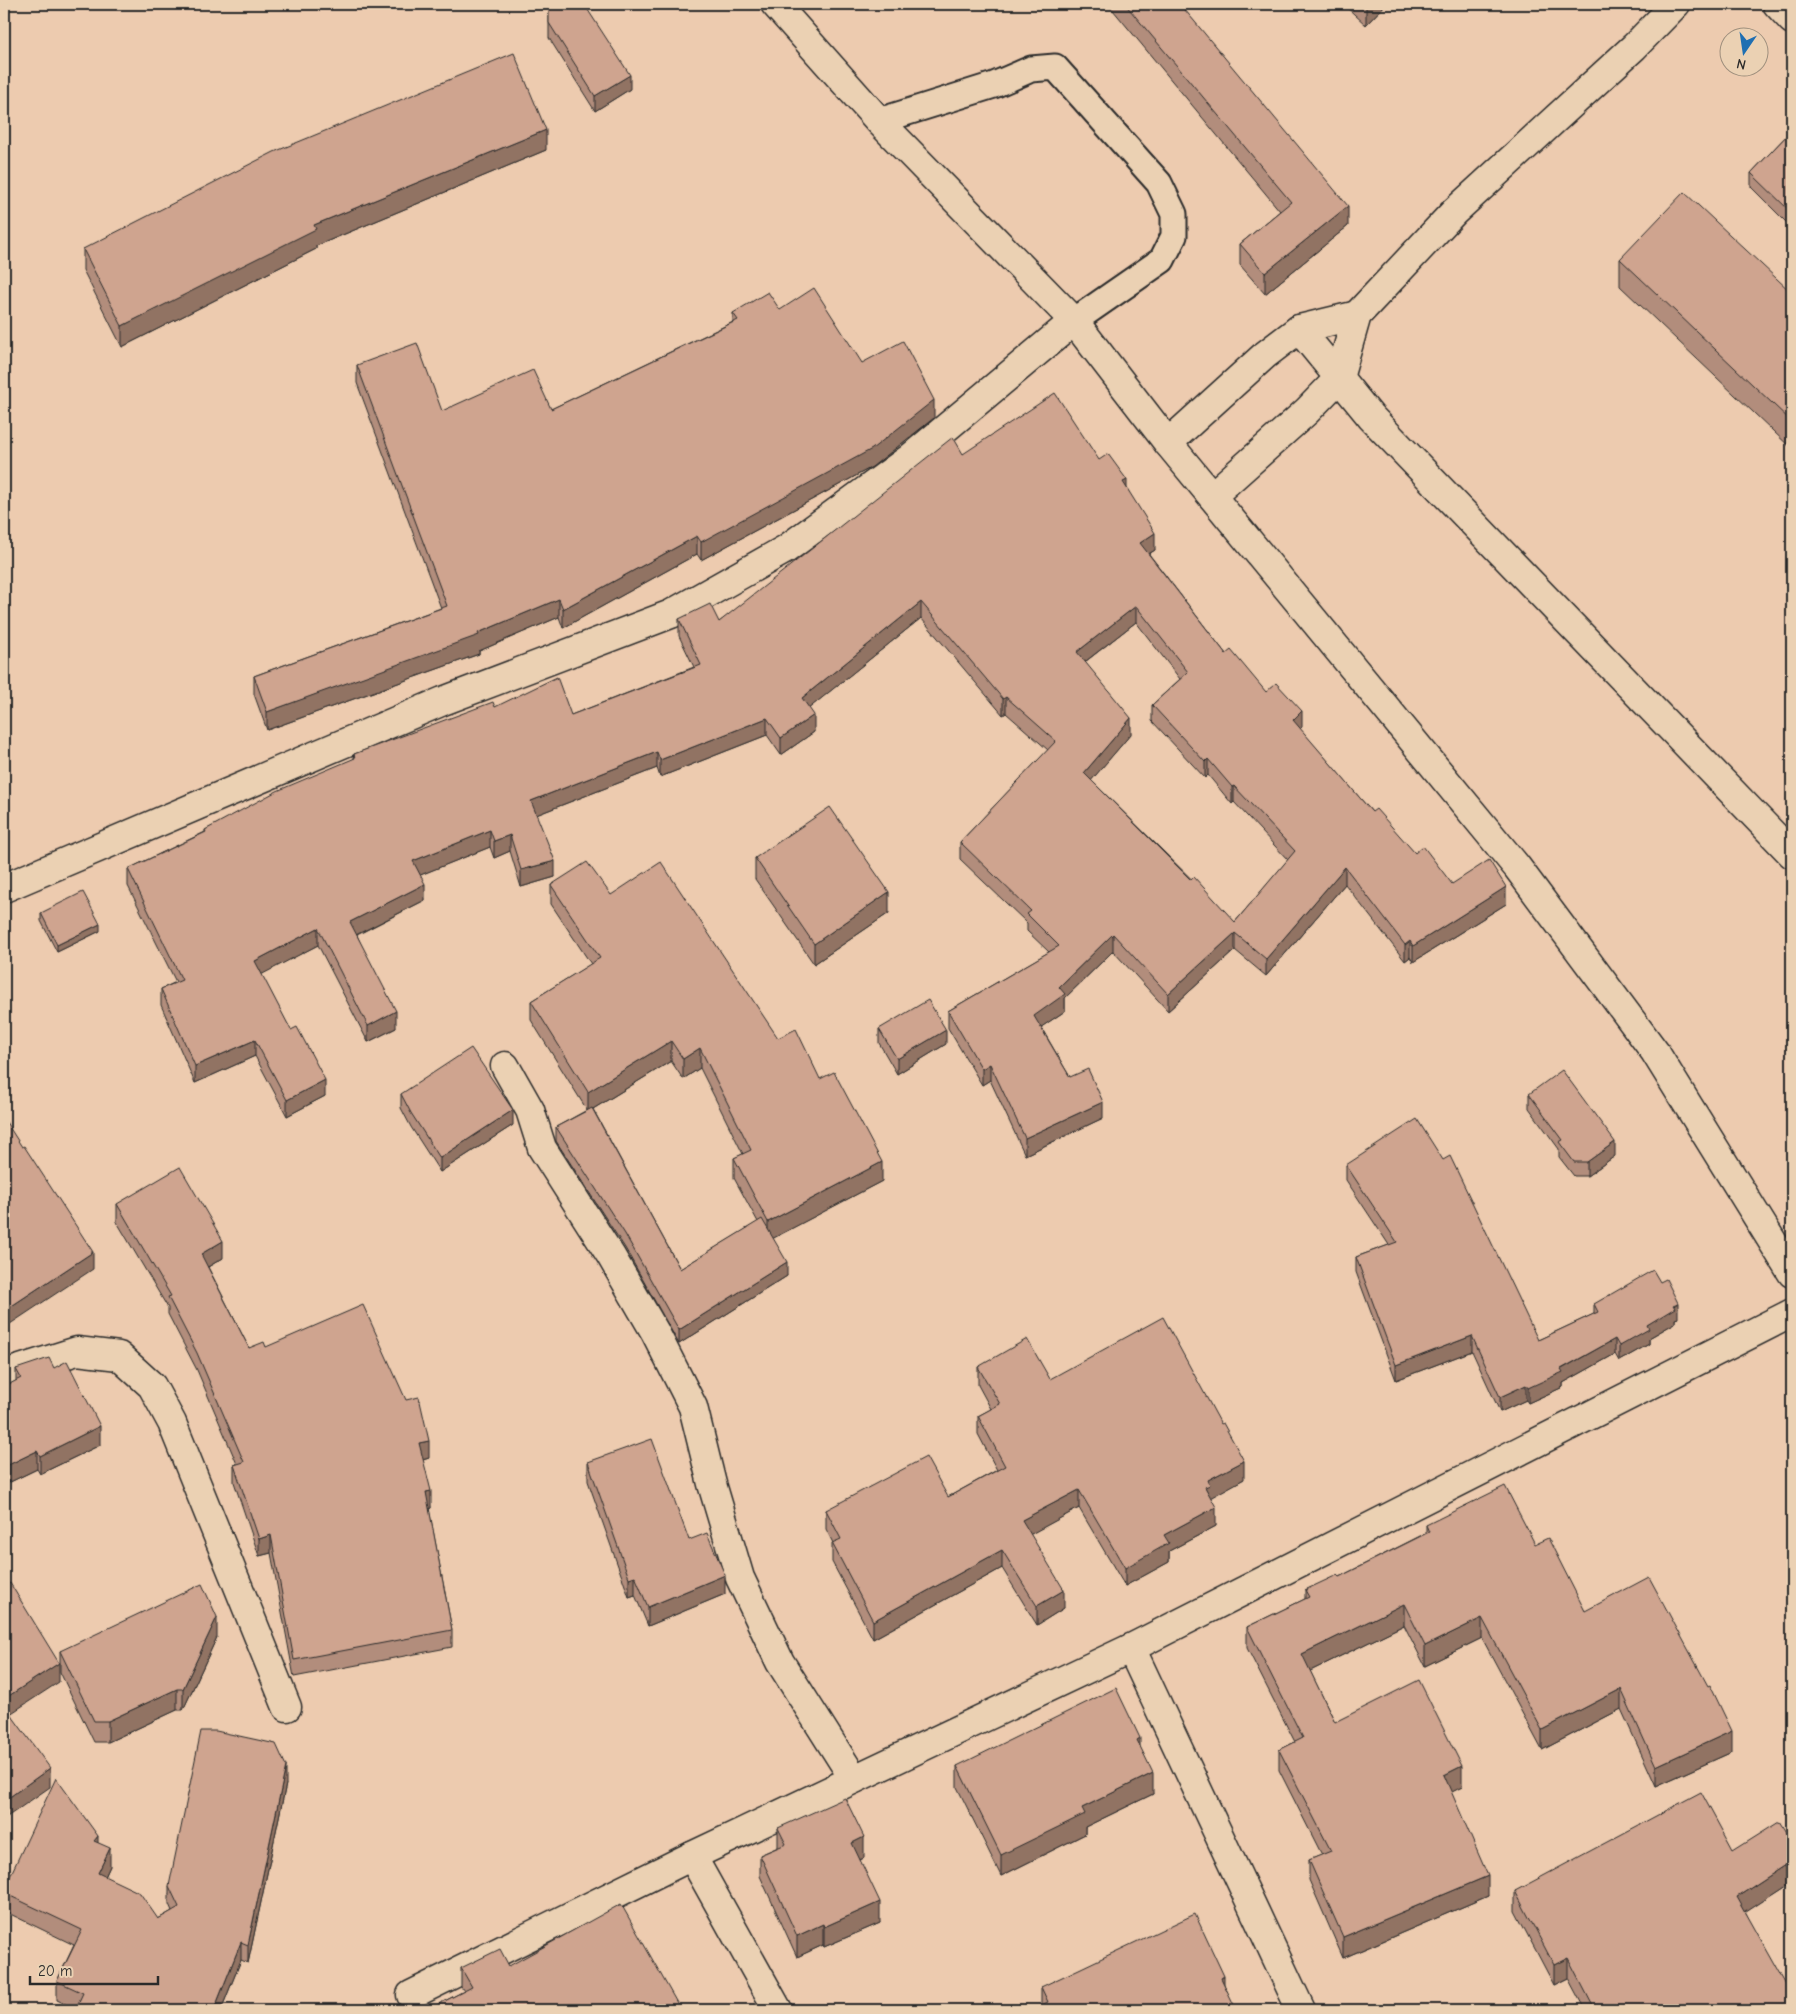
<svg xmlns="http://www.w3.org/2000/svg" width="1796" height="2014" font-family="'Comic Neue',sans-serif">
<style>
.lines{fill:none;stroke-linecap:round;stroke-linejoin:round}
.service-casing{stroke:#2b2b2b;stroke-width:29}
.minor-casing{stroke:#2b2b2b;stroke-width:31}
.primary-casing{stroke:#2b2b2b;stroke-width:31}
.service{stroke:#ebd1b3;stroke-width:25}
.minor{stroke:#ebd1b3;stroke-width:28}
.primary{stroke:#ebd1b3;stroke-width:28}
.wall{fill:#b28d7b;stroke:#2b2b2b;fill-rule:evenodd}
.shaded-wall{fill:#917364;stroke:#2b2b2b}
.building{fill:#cfa48f;stroke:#2b2b2b;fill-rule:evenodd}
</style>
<rect width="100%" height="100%" fill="#edcbaf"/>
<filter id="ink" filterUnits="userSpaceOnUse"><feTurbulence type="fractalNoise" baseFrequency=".02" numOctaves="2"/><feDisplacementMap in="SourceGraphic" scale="10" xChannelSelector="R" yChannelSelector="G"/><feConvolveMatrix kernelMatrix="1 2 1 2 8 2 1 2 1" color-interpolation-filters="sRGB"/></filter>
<g filter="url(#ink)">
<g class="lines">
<g class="service-casing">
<polyline id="service" points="879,121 994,85 1031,69 1055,67 1159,183 1174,214 1174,236 1162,260 1074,321"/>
</g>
<g class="minor-casing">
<g id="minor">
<polyline points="1777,4 1792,20"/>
<polyline points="1299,329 1371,417 1792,854"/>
<polyline points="1168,443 1265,355 1299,329 1357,315"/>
<polyline points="1212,496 1307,411 1339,378 1357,315 1454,212 1634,47 1676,4"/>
<polyline points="4,888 443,701 671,614 786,549 910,458 1074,321"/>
<polyline points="505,1066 530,1110 542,1148 611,1256 655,1332 693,1407 712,1484 740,1578 780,1662 854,1779"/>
<polyline points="4,1374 77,1351 119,1356 152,1386 172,1423 287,1707"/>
<polyline points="1131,1648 1301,2010"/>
<polyline points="692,1856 778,2010"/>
<polyline points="411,1995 692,1856 1131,1648 1792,1313"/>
</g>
</g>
<g class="primary-casing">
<polyline id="primary" points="775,4 879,121 1074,321 1168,443 1517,867 1655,1052 1792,1273"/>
</g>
<use href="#service" class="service"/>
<use href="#minor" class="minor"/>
<use href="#primary" class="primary"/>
</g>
<g class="wall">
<polygon points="1108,4 1180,4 1348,226 1265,294 1240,265 1240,244 1280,211"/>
<polygon points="1343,4 1386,4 1366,25"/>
<polygon points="549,10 630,89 595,111 549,38"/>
<polygon points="1792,130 1792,228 1751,187 1751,173"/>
<polygon points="546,150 316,246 316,249 122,347 83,270 83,249"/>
<polygon points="1620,259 1792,293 1792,449 1620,286"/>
<polygon points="780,310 862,363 934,418 872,467 701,560 697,554 563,628 559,617 479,651 479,654 267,730 254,694 254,676 441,608 357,383 357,365 442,411 551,409 733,322 733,313"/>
<path d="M963 454 1099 460 1127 488 1155 550 1149 554 1226 654 1302 727 1300 729 1372 812 1415 853 1452 884 1506 904 1413 962 1410 957 1405 961 1345 884 1266 976 1235 950 1168 1011 1113 951 1065 998V1011L1041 1027 1070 1077 1103 1118 1025 1155 990 1080 982 1085 948 1028V1011L1049 952 1027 931V923L960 859V842L1048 750 1006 713 1003 715 921 618 809 708 814 732 781 755 767 735 660 777 657 768 536 815 555 877 521 887 510 851 494 858 490 847 420 875 425 900 357 935 396 1028 368 1042 318 945 261 974 325 1096 287 1116 255 1056 195 1083 161 1005V989L176 982 128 886V869L205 832V830L354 759V754L495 707 571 715 694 667 679 636V619L719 622ZM1136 622 1180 679 1152 705V721L1205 778 1208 775 1232 804 1234 802 1288 860 1235 922 1091 780 1131 734 1085 662Z"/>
<polygon points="755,858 889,913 814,964 755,879"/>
<path d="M551 885 611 895 778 1038 820 1079 882 1181 773 1238 787 1276 679 1344 625 1248 556 1141V1127L587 1110 531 1020V1001L591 964 551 904ZM671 1061 683 1079 700 1068 743 1154 734 1158V1178L758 1222 680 1269 593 1109Z"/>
<polygon points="41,913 100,931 57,952 41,921"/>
<polygon points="879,1029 946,1044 897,1074 879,1043"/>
<polygon points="401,1094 513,1125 440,1172 411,1127 401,1108"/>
<polygon points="1529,1094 1615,1156 1587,1176 1574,1176 1559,1157 1559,1149 1529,1108"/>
<polygon points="1346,1165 1538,1340 1594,1314 1594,1304 1678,1318 1675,1319 1675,1323 1649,1338 1649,1344 1619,1361 1615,1354 1563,1383 1563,1387 1528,1403 1526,1400 1500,1412 1472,1351 1396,1380 1356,1272 1356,1257 1389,1245 1346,1180"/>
<polygon points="117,1204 223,1258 208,1267 249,1348 266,1347 429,1458 423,1460 431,1508 429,1509 452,1630 452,1647 294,1677 271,1553 259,1556 234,1482 234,1465 237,1464 197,1370 168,1314 168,1308 117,1222"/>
<polygon points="978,1367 1050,1379 1244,1479 1210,1497 1216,1526 1169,1551 1169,1562 1125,1586 1079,1508 1030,1534 1064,1608 1037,1625 1002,1568 873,1639 832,1562 832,1543 833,1543 826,1529 826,1510 948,1497 997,1470 978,1434 978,1416 991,1409 978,1385"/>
<polygon points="54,1368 100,1445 40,1474 37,1469 4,1485 4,1387 16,1381 16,1369"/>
<polygon points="588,1462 689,1540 725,1594 648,1626 635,1595 629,1597 588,1481"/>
<polygon points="1426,1525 1535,1544 1585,1611 1732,1752 1656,1786 1621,1709 1542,1750 1482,1638 1425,1666 1404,1625 1310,1671 1335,1722 1462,1787 1451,1792 1488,1896 1343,1958 1309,1880 1309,1860 1322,1855 1279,1770 1279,1750 1295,1742 1247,1648 1247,1627 1305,1599 1305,1590 1339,1577 1426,1533"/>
<polygon points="217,1637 183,1710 177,1710 108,1742 94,1742 60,1672 60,1651"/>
<polygon points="1792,1648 1792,1669 1790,1664 1790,1649"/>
<polygon points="1140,1747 1153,1794 1085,1827 1085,1834 1001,1876 957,1787 957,1766"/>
<polygon points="286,1784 248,1963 241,1960 221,2010 75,2010 76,2009 57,2000 57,1981 74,1945 4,1911 4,1889 98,1843 110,1866 105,1877 158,1919 172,1911 169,1904 169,1886"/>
<polygon points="778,1828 864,1858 860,1860 880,1923 824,1947 823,1945 797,1957 760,1876 760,1855 778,1847"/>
<polygon points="1733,1851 1792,1881 1745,1911 1792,2010 1585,2010 1568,1978 1554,1985 1515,1911 1515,1891"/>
<polygon points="509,1966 681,2010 437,2010 437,2005 464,1991 461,1987 461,1968"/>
<polygon points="1224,1984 1234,2010 1041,2005 1041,1987"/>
</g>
<g class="shaded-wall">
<polygon points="1366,4 1386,4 1366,25"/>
<polygon points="630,75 630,89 595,111 595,96"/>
<polygon points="546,130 546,150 316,246 316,249 122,347 122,326 314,225"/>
<polygon points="1348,206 1348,226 1265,294 1265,273"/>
<polygon points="934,400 934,418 872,467 701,560 701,542"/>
<polygon points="1127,480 1127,496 1123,482"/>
<polygon points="1155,533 1155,550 1140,559 1140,543"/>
<polygon points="697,536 697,554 563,628 563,609"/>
<polygon points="559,599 559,617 479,651 479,654 267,730 267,712 478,633"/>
<polygon points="921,602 921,618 802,714 802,698"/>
<polygon points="1136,606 1136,622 1077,668 1077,652"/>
<polygon points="1006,697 1006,713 1003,715 1003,699"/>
<polygon points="1302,711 1302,727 1293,736 1293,720"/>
<polygon points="814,715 814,732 781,755 781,738"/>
<polygon points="767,718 767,735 660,777 660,760"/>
<polygon points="1131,718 1131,734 1084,789 1084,773"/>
<polygon points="657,752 657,768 531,817 531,801"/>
<polygon points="1208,759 1208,775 1205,778 1205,762"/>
<polygon points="1234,786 1234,802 1232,804 1232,787"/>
<polygon points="490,830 490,847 413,878 413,861"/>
<polygon points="510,835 510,851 494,858 494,841"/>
<polygon points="555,861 555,877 521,887 521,870"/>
<polygon points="1345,867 1345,884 1266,976 1266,959"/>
<polygon points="425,884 425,900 350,938 350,922"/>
<polygon points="1506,887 1506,904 1413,962 1413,946"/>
<polygon points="889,892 889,913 814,964 814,944"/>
<polygon points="100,924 100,931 57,952 57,945"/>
<polygon points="318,928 318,945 255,978 255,961"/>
<polygon points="1235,933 1235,950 1168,1011 1168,994"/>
<polygon points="1113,934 1113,951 1065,998 1065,1011 1034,1032 1034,1016 1059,987"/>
<polygon points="1410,941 1410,957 1405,961 1405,945"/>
<polygon points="396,1011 396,1028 368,1042 368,1026"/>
<polygon points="946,1030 946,1044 897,1074 897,1059"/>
<polygon points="255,1040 255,1056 195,1083 195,1066"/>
<polygon points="671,1041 671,1061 588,1112 588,1092"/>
<polygon points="700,1048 700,1068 683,1079 683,1059"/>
<polygon points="990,1064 990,1080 982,1085 982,1069"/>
<polygon points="325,1080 325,1096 287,1116 287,1100"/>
<polygon points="1103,1102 1103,1118 1025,1155 1025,1138"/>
<polygon points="513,1110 513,1125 440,1172 440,1158"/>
<polygon points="1615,1142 1615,1156 1587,1176 1587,1162"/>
<polygon points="882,1162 882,1181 768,1241 768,1222"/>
<polygon points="223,1241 223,1258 201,1271 201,1254"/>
<polygon points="93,1252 93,1269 4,1328 4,1311"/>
<polygon points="787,1262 787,1276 679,1344 679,1330"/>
<polygon points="1678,1303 1678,1318 1675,1319 1675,1323 1649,1338 1649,1344 1619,1361 1619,1346 1647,1325"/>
<polygon points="1472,1336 1472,1351 1396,1380 1396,1365"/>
<polygon points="1615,1339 1615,1354 1563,1383 1563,1387 1528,1403 1528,1388"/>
<polygon points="1526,1385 1526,1400 1500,1412 1500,1397"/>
<polygon points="100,1426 100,1445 40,1474 40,1456"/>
<polygon points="429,1441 429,1458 419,1461 419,1443"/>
<polygon points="37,1451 37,1469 4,1485 4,1467"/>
<polygon points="1244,1461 1244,1479 1210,1498 1205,1487 1208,1480"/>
<polygon points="1079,1490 1079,1508 1022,1539 1022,1520"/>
<polygon points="431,1491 431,1508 426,1510 426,1492"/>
<polygon points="1216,1507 1216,1526 1169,1551 1169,1562 1125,1586 1125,1568 1164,1535"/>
<polygon points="271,1535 271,1553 259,1556 259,1539"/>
<polygon points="1002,1550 1002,1568 873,1639 873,1621"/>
<polygon points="725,1575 725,1594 648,1626 648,1607"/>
<polygon points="635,1576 635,1595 629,1597 629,1578"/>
<polygon points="1064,1590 1064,1608 1037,1625 1037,1606"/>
<polygon points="1404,1604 1404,1625 1302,1675 1302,1654"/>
<polygon points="217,1617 217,1637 183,1710 183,1689"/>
<polygon points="1482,1618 1482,1638 1425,1666 1425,1646"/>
<polygon points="59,1663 59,1682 4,1718 4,1699"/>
<polygon points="177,1689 177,1710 108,1742 108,1721"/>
<polygon points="1621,1689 1621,1709 1542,1750 1542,1730"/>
<polygon points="1732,1731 1732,1752 1656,1786 1656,1766"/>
<polygon points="1140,1738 1140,1759 1137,1740"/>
<polygon points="286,1766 286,1784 248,1963 248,1945"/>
<polygon points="1462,1766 1462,1787 1444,1796 1444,1775"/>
<polygon points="50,1768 50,1787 4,1819 4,1801"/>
<polygon points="1153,1773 1153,1794 1085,1827 1085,1834 1001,1876 1001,1855 1082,1808"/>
<polygon points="98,1836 98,1854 94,1841"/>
<polygon points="864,1837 864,1858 852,1863 852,1843"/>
<polygon points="110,1848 110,1866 98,1892 98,1873"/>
<polygon points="1792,1861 1792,1881 1737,1917 1737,1897"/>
<polygon points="1488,1876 1488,1896 1343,1958 1343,1937"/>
<polygon points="880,1902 880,1923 824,1947 824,1927"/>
<polygon points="823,1924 823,1945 797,1957 797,1936"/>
<polygon points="241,1942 241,1960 221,2010 214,2010"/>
<polygon points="1568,1958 1568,1978 1554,1985 1554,1965"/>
<polygon points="1224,1976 1224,1995 1221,1978"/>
<polygon points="1234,2005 1234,2010 1222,2010"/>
</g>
<g class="building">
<polygon points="559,4 584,4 630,75 595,96 549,23 549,10"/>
<polygon points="1125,4 1180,4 1348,206 1265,273 1240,244 1291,202"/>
<polygon points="514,53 546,130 314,225 316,229 122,326 83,249 274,152"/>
<polygon points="1792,130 1792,213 1751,173"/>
<polygon points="1684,192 1792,293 1792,422 1620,259"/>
<polygon points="814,288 862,363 903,341 934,400 872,449 701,542 697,536 563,609 559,599 478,633 479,635 267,712 254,676 447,606 357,365 417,343 442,411 533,370 551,409 738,320 733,313 768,292 780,310"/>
<path d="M1055 393 1099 460 1108 454 1127 480 1123 482 1155 533 1140 543 1226 654 1231 650 1266 692 1276 683 1302 711 1293 720 1372 812 1376 809 1415 853 1423 846 1452 884 1489 860 1506 887 1413 946 1410 941 1405 945 1345 867 1266 959 1235 933 1168 994 1113 934 1059 987 1065 994 1034 1016 1070 1077 1088 1069 1103 1102 1025 1138 990 1064 982 1069 948 1011 1059 946 1027 914 1031 911 960 842 1056 741 1006 697 1003 699 921 602 802 698 814 715 781 738 767 718 660 760 657 752 531 801 555 861 521 870 510 835 494 841 490 830 413 861 425 884 350 922 396 1011 368 1026 318 928 255 961 291 1030 297 1027 325 1080 287 1100 255 1040 195 1066 161 989 182 980 128 869 206 832 205 830 277 791 355 758 354 754 493 702 495 707 557 677 571 715 701 665 679 619 710 604 719 622 953 437 963 454ZM1136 606 1188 672 1152 705 1205 762 1208 759 1232 787 1234 786 1295 851 1235 922 1194 877 1191 880 1084 773 1131 718 1077 652Z"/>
<polygon points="830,807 889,892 814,944 755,858"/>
<polygon points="587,862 611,895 661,862 778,1038 796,1029 820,1079 834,1072 882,1162 768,1222 734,1158 751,1150 700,1048 683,1059 671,1041 588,1092 531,1001 600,958 551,885"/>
<polygon points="83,892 100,924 57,945 41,913"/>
<polygon points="928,1000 946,1030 897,1059 879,1029"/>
<polygon points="471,1048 513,1110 440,1158 411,1113 401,1094"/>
<polygon points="1562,1070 1615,1142 1587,1162 1574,1162 1559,1142 1563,1140 1529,1094"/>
<polygon points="592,1108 680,1269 762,1219 787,1262 679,1330 625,1234 556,1127"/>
<polygon points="4,1119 22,1147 24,1146 93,1252 4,1311"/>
<polygon points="1417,1119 1443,1160 1450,1156 1538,1340 1598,1312 1594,1304 1653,1270 1660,1282 1666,1279 1678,1303 1673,1305 1675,1308 1647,1325 1649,1329 1619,1346 1615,1339 1561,1369 1563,1372 1528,1388 1526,1385 1500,1397 1472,1336 1396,1365 1356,1257 1397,1242 1346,1165"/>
<polygon points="180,1167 223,1241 201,1254 249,1348 264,1342 266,1347 363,1305 406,1400 419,1397 429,1441 419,1443 431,1491 426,1492 452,1630 294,1660 271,1535 259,1539 234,1465 244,1462 197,1353 168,1297 171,1296 117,1204"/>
<polygon points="1163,1317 1221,1424 1223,1423 1244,1461 1208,1480 1210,1485 1205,1487 1216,1507 1164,1535 1169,1543 1125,1568 1079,1490 1022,1520 1064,1590 1037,1606 1002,1550 873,1621 832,1543 841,1539 826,1510 926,1457 948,1497 1005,1466 978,1416 1000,1404 978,1367 1027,1339 1050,1379"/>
<polygon points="49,1358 54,1368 67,1361 100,1426 40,1456 37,1451 4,1467 4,1387 21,1378 16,1369"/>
<polygon points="652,1439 689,1540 707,1533 725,1575 648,1607 635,1576 629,1578 588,1462"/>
<polygon points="1505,1486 1535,1544 1548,1538 1585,1611 1649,1577 1708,1686 1710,1685 1732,1731 1656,1766 1621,1689 1542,1730 1482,1618 1425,1646 1404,1604 1302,1654 1335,1722 1419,1680 1462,1766 1444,1775 1488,1876 1343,1937 1309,1860 1331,1851 1279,1750 1303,1738 1247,1627 1309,1597 1305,1590 1337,1575 1339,1577 1429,1532 1426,1525"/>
<polygon points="10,1583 59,1663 4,1699 4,1586"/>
<polygon points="202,1584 217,1617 183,1689 177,1689 108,1721 94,1721 60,1651"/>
<polygon points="1792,1648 1792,1655 1790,1649"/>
<polygon points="1116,1688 1140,1738 1137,1740 1153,1773 1082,1808 1085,1814 1001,1855 957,1766"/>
<polygon points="4,1705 50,1768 4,1801"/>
<polygon points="201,1731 216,1731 276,1744 286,1766 248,1945 241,1942 214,2010 75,2010 83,1993 57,1981 82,1930 4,1893 4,1889 56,1778 98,1836 94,1841 110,1848 98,1873 140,1893 158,1919 179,1907 169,1886"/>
<polygon points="1701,1792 1733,1851 1779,1822 1792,1843 1792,1861 1737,1897 1792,1995 1792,2010 1595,2010 1568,1958 1554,1965 1515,1891"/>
<polygon points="845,1798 864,1837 852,1843 880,1902 824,1927 823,1924 797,1936 760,1855 786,1844 778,1828"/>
<polygon points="621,1904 681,2010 440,2010 437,2005 472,1987 461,1968 500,1949 509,1966"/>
<polygon points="1195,1914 1224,1976 1221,1978 1234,2005 1222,2010 1031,2010 1048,2002 1041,1987"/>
</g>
</g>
<rect width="1796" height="2014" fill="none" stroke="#ebd1b3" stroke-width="20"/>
<rect x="10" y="10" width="1776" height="1994" fill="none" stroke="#2b2b2b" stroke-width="2" filter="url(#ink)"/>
<g transform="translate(1744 52) rotate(193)"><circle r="24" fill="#ebd1b3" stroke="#9e8f7d"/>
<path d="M0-4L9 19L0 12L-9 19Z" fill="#1f6fb2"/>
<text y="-8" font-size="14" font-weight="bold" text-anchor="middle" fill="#2b2b2b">N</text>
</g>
<path d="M30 1976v8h128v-8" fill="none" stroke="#2b2b2b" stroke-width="2.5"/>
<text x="38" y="1976" font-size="15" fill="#2b2b2b" stroke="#ebd1b3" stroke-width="4" paint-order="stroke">20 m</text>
</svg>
